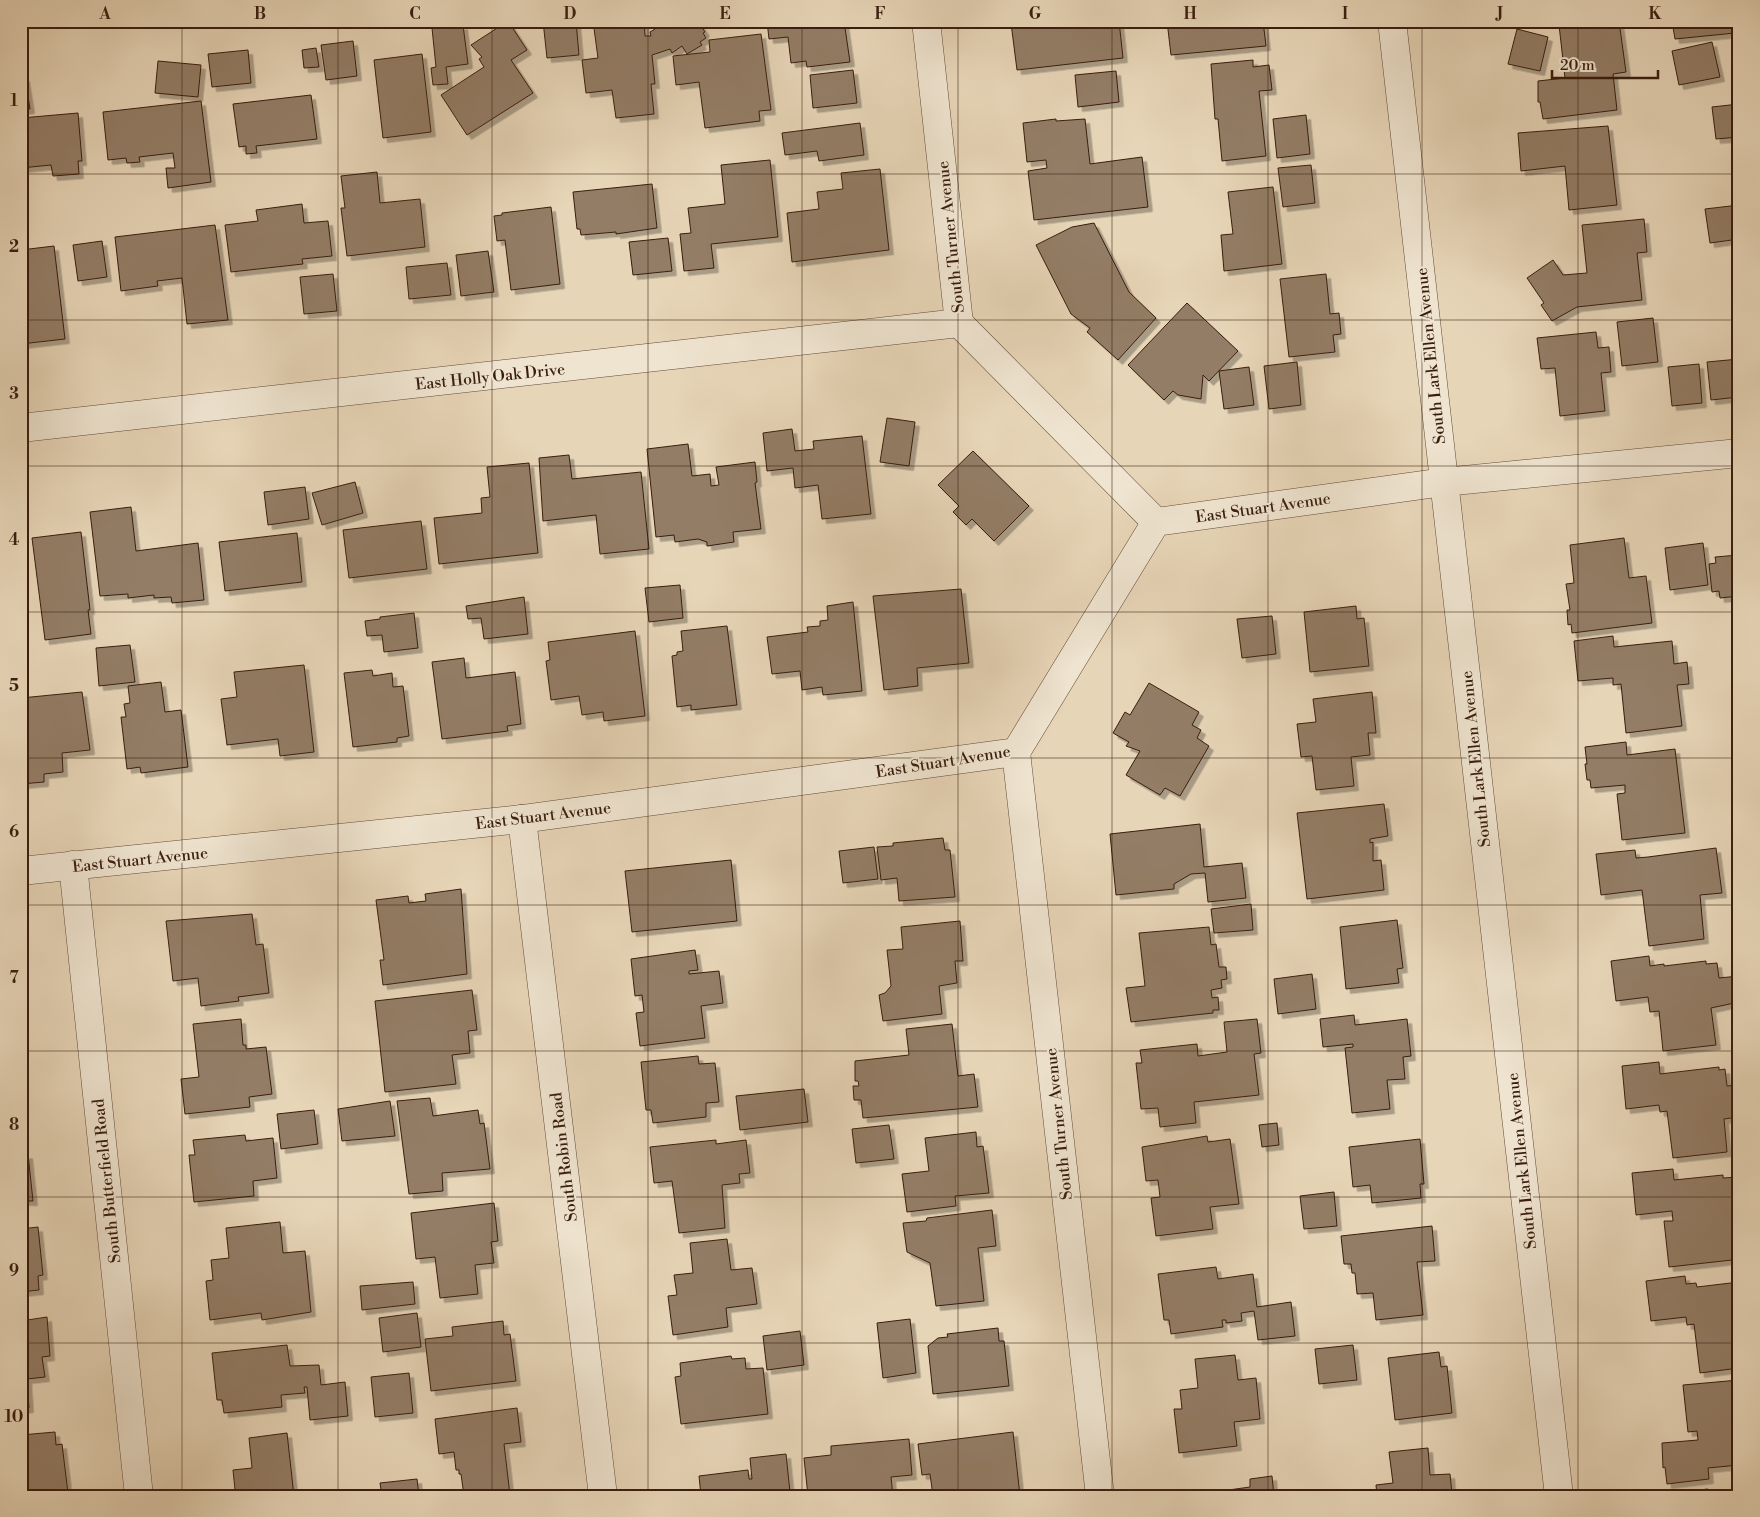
<svg xmlns="http://www.w3.org/2000/svg" width="1760" height="1517" font-family="'Libre Bodoni',serif">
<style>
.building{fill:#937d66;stroke:#391d0f;filter:url(#shadow)}
.lines{fill:none;stroke-linecap:round;stroke-linejoin:round}
.minor-casing{stroke:#644b39;stroke-width:29}
.tertiary-casing{stroke:#644b39;stroke-width:29}
.minor{stroke:#efe4d0;stroke-width:28}
.tertiary{stroke:#efe4d0;stroke-width:28}
.grid{fill:none;stroke:#391d0f;stroke-width:1;stroke-opacity:0.55}
.labels{text-anchor:middle;stroke-width:4;stroke-linejoin:round;paint-order:stroke}
.street-label{font-size:16px;fill:#391d0f;stroke:#efe4d0}
.neatline{fill:none;stroke:#391d0f;stroke-width:2}
.grid-label{font-size:16px;text-anchor:middle;font-weight:bold;fill:#391d0f}
</style>
<defs>
<filter id="shadow"><feDropShadow dx="4.5" dy="4.5" stdDeviation="0" flood-color="#0004"/></filter>
</defs>
<rect width="100%" height="100%" fill="#e7d5b7"/>
<filter id="stains"><feTurbulence type="fractalNoise" baseFrequency=".004" numOctaves="4"/><feColorMatrix values="0 0 0 0 .2 0 0 0 0 .09 0 0 0 0 .02 0 0 0 .5 -.17"/></filter>
<radialGradient id="worn" r=".72"><stop offset=".6" stop-color="#630" stop-opacity="0"/><stop offset="1" stop-color="#630" stop-opacity=".3"/></radialGradient>
<g class="building">
<polygon points="508,21 527,50 511,60 533,93 467,135 441,95 484,67 479,59 482,57 471,45"/>
<polygon points="543,21 576,21 579,55 547,58"/>
<polygon points="593,21 644,21 645,36 651,36 650,32 668,21 698,21 705,32 703,33 706,38 700,42 702,45 687,54 682,46 672,53 670,49 652,55 655,84 651,84 654,114 616,118 612,90 586,93 582,60 598,58"/>
<polygon points="767,21 844,21 850,62 807,67 806,61 791,63 788,37 769,39"/>
<polygon points="1024,21 1119,21 1123,58 1017,70 1011,23"/>
<polygon points="1167,21 1263,21 1266,46 1171,55"/>
<polygon points="1586,21 1619,21 1626,72 1613,74 1617,110 1543,119 1540,102 1538,102 1538,81 1565,78 1559,25"/>
<polygon points="1672,21 1733,21 1735,33 1675,39"/>
<polygon points="463,25 468,64 446,67 448,84 433,85 431,68 436,67 432,28"/>
<polygon points="1517,29 1548,37 1540,71 1508,64"/>
<polygon points="761,34 771,110 759,111 760,121 705,128 699,82 676,85 673,56 710,52 709,40"/>
<polygon points="353,41 357,76 326,80 321,45"/>
<polygon points="1712,42 1720,77 1679,85 1672,51"/>
<polygon points="316,48 319,67 304,68 302,50"/>
<polygon points="248,50 251,83 212,87 208,54"/>
<polygon points="422,54 431,132 383,138 374,60"/>
<polygon points="1253,60 1253,67 1269,65 1272,90 1259,91 1266,156 1222,161 1218,119 1215,119 1211,64"/>
<polygon points="158,61 201,65 198,97 155,93"/>
<polygon points="853,70 857,103 813,108 810,75"/>
<polygon points="1116,71 1119,102 1078,107 1075,75"/>
<polygon points="21,77 25,77 30,109 21,110"/>
<polygon points="311,95 317,139 256,146 257,153 246,154 246,146 239,147 233,104"/>
<polygon points="201,101 211,182 168,188 166,168 175,168 173,153 139,157 140,162 127,163 126,158 108,160 103,112"/>
<polygon points="1739,104 1739,137 1716,139 1712,107"/>
<polygon points="78,113 82,161 78,161 79,174 53,176 51,165 21,168 21,118"/>
<polygon points="1306,115 1310,154 1277,158 1273,119"/>
<polygon points="1056,119 1056,121 1085,119 1090,164 1142,157 1148,207 1034,220 1028,171 1047,168 1046,160 1027,162 1023,123"/>
<polygon points="860,123 864,155 819,161 817,151 785,155 782,133"/>
<polygon points="1608,126 1617,205 1569,210 1565,166 1521,171 1518,133"/>
<polygon points="770,160 778,237 711,244 714,268 684,271 680,234 691,233 688,208 725,204 721,165"/>
<polygon points="1311,165 1315,203 1283,207 1278,168"/>
<polygon points="880,169 889,250 792,262 787,213 819,209 817,192 843,189 841,173"/>
<polygon points="377,172 380,203 420,199 425,247 347,256 341,208 345,208 341,176"/>
<polygon points="652,184 657,228 616,234 616,232 581,235 580,229 577,229 573,192"/>
<polygon points="1273,187 1282,264 1224,271 1221,235 1233,234 1228,192"/>
<polygon points="302,204 304,223 328,221 332,256 302,259 303,264 231,272 225,225 258,221 256,210"/>
<polygon points="1739,205 1739,239 1710,243 1705,209"/>
<polygon points="551,207 560,284 511,290 505,240 497,241 494,216 502,215 502,213"/>
<polygon points="1644,219 1647,252 1637,253 1642,300 1577,307 1552,321 1541,305 1544,303 1527,278 1553,260 1563,275 1587,273 1582,225"/>
<polygon points="1094,223 1129,292 1156,318 1118,360 1087,332 1090,328 1071,314 1036,245 1072,227"/>
<polygon points="215,225 228,320 187,324 182,278 157,281 158,286 121,291 115,237"/>
<polygon points="668,238 672,271 633,275 629,242"/>
<polygon points="102,241 107,277 78,281 73,245"/>
<polygon points="54,246 65,339 21,344 21,250"/>
<polygon points="488,251 494,292 461,296 456,255"/>
<polygon points="447,263 451,295 409,299 406,267"/>
<polygon points="333,274 337,311 304,314 300,277"/>
<polygon points="1326,274 1330,314 1339,313 1341,334 1333,335 1335,352 1289,357 1280,279"/>
<polygon points="1187,303 1238,351 1209,381 1203,375 1201,399 1178,395 1173,391 1164,400 1128,365"/>
<polygon points="1653,318 1658,362 1622,366 1617,322"/>
<polygon points="1596,332 1598,348 1609,347 1611,372 1601,373 1605,411 1560,416 1555,368 1541,369 1537,338"/>
<polygon points="1739,359 1739,397 1711,400 1707,362"/>
<polygon points="1297,362 1301,405 1269,409 1264,366"/>
<polygon points="1699,364 1702,403 1672,406 1668,367"/>
<polygon points="1249,367 1254,405 1224,409 1219,371"/>
<polygon points="887,418 915,422 909,466 880,462"/>
<polygon points="792,429 795,451 814,449 813,441 862,436 871,514 822,519 818,485 795,488 793,468 767,471 763,433"/>
<polygon points="688,444 692,476 710,474 711,486 719,485 716,467 755,462 757,482 755,483 761,529 733,532 734,542 707,546 707,542 698,539 675,542 674,535 656,537 647,449"/>
<polygon points="973,451 1029,506 994,541 972,519 966,525 953,512 959,506 938,485"/>
<polygon points="569,455 572,479 641,472 649,549 600,554 596,515 543,521 539,458"/>
<polygon points="529,463 538,553 439,564 434,518 482,513 481,498 490,497 487,467"/>
<polygon points="355,482 363,513 322,525 312,493"/>
<polygon points="305,487 309,519 268,525 264,492"/>
<polygon points="131,507 136,551 198,543 204,600 172,603 171,597 154,598 154,595 128,598 128,594 100,596 90,512"/>
<polygon points="421,521 427,569 349,578 343,530"/>
<polygon points="81,532 90,610 88,610 91,634 45,640 32,538"/>
<polygon points="297,533 302,582 225,591 219,542"/>
<polygon points="1624,538 1629,578 1646,576 1652,623 1572,633 1571,624 1568,625 1567,610 1570,610 1566,584 1574,583 1570,545"/>
<polygon points="1703,543 1708,585 1670,590 1665,548"/>
<polygon points="1739,555 1739,596 1720,598 1719,591 1712,592 1709,564 1716,563 1715,557"/>
<polygon points="680,585 683,618 649,622 645,588"/>
<polygon points="961,589 969,663 917,668 918,686 884,690 873,596"/>
<polygon points="524,597 528,634 484,639 481,618 468,619 466,606"/>
<polygon points="853,602 862,691 823,695 822,687 802,690 800,671 772,674 767,637 808,632 807,627 820,626 820,621 828,620 827,606"/>
<polygon points="1356,606 1357,619 1364,618 1369,666 1310,672 1304,612"/>
<polygon points="414,613 418,648 384,652 382,635 367,636 365,621 380,619 380,617"/>
<polygon points="1272,616 1276,654 1242,658 1237,619"/>
<polygon points="727,626 737,705 691,710 691,705 677,707 672,656 677,655 677,652 683,651 681,631"/>
<polygon points="635,631 645,716 604,721 603,712 582,715 579,696 551,700 546,661 550,660 548,642"/>
<polygon points="1613,636 1614,647 1672,641 1674,664 1687,662 1689,684 1677,685 1682,726 1626,733 1621,684 1613,685 1613,678 1578,681 1574,641"/>
<polygon points="130,645 135,682 99,686 96,648"/>
<polygon points="464,658 466,678 515,672 521,724 507,726 508,731 442,739 432,662"/>
<polygon points="304,665 314,752 280,756 278,739 227,745 221,699 237,697 234,672"/>
<polygon points="372,670 373,676 392,673 393,687 403,686 409,736 397,738 397,742 353,747 344,673"/>
<polygon points="161,682 165,712 181,710 188,767 141,773 140,767 127,769 121,717 126,717 124,704 130,703 128,686"/>
<polygon points="1149,683 1199,712 1192,725 1201,730 1197,738 1209,746 1180,796 1165,788 1160,795 1126,775 1140,751 1126,746 1129,742 1113,733 1125,712 1130,715"/>
<polygon points="82,692 90,750 62,753 63,772 44,774 44,782 21,784 21,698"/>
<polygon points="1372,692 1376,733 1368,733 1370,755 1351,757 1354,786 1316,790 1312,756 1301,757 1297,724 1316,722 1313,699"/>
<polygon points="1626,742 1627,755 1675,749 1685,833 1622,840 1617,794 1625,793 1625,785 1591,788 1590,780 1587,780 1585,764 1587,764 1585,747"/>
<polygon points="1384,804 1388,836 1370,839 1370,843 1373,842 1373,861 1381,860 1384,890 1307,899 1297,813"/>
<polygon points="1200,824 1204,867 1242,863 1246,898 1208,902 1205,873 1191,874 1174,884 1174,889 1116,895 1110,834"/>
<polygon points="943,838 945,850 950,850 955,897 899,901 897,878 881,880 877,847 893,846 893,843"/>
<polygon points="874,847 878,879 843,883 839,851"/>
<polygon points="1716,848 1722,893 1700,895 1704,939 1649,946 1642,890 1601,895 1596,854 1635,850 1636,858 1648,857"/>
<polygon points="731,860 737,921 632,932 625,871"/>
<polygon points="461,889 467,974 383,985 380,960 384,960 376,900 408,896 409,903 426,901 425,894"/>
<polygon points="1251,904 1253,930 1214,933 1211,909"/>
<polygon points="252,914 256,945 263,944 269,993 238,997 239,1001 201,1006 198,978 173,981 166,921"/>
<polygon points="1397,920 1403,968 1397,969 1399,983 1346,989 1340,927"/>
<polygon points="960,921 963,961 955,961 957,983 939,986 942,1014 883,1021 879,995 885,993 891,986 887,950 903,949 901,927"/>
<polygon points="1209,927 1211,945 1216,944 1219,967 1226,967 1227,979 1221,980 1222,988 1211,990 1212,998 1218,997 1219,1010 1213,1010 1213,1013 1131,1022 1126,988 1145,986 1139,933"/>
<polygon points="695,950 698,970 689,971 689,974 719,971 723,1003 701,1006 705,1038 640,1046 636,1013 644,1012 642,995 635,996 631,959"/>
<polygon points="1649,956 1650,966 1664,964 1664,966 1706,961 1706,964 1717,963 1719,978 1739,976 1739,1002 1711,1008 1716,1045 1663,1051 1659,1011 1650,1012 1648,997 1616,1001 1611,961"/>
<polygon points="1312,974 1316,1009 1278,1014 1274,979"/>
<polygon points="472,990 477,1030 468,1031 470,1053 452,1055 456,1084 385,1092 375,1001"/>
<polygon points="1354,1015 1355,1025 1407,1019 1411,1056 1403,1057 1405,1079 1387,1080 1390,1109 1352,1113 1345,1048 1353,1047 1353,1044 1323,1047 1320,1019"/>
<polygon points="241,1019 243,1045 246,1045 246,1049 266,1047 272,1094 249,1097 250,1107 185,1114 181,1079 199,1077 193,1024"/>
<polygon points="1257,1019 1261,1053 1254,1054 1259,1095 1194,1102 1196,1123 1160,1127 1158,1108 1141,1109 1136,1063 1142,1063 1140,1050 1197,1044 1198,1056 1227,1052 1224,1022"/>
<polygon points="952,1024 958,1076 974,1074 978,1107 863,1118 861,1100 854,1100 853,1086 859,1086 858,1081 855,1081 855,1061 909,1055 906,1029"/>
<polygon points="698,1056 699,1064 715,1063 719,1102 706,1103 706,1117 653,1123 651,1110 646,1110 641,1062"/>
<polygon points="1659,1062 1660,1074 1719,1067 1719,1070 1725,1069 1727,1086 1739,1085 1739,1117 1724,1119 1727,1152 1673,1158 1667,1111 1660,1112 1659,1105 1626,1109 1622,1066"/>
<polygon points="804,1089 808,1122 740,1130 736,1096"/>
<polygon points="430,1098 433,1116 478,1110 480,1124 484,1123 490,1169 442,1173 443,1191 409,1194 397,1101"/>
<polygon points="390,1101 395,1136 342,1141 338,1109"/>
<polygon points="314,1110 318,1144 281,1149 277,1114"/>
<polygon points="1277,1123 1279,1145 1262,1147 1259,1125"/>
<polygon points="889,1125 894,1159 856,1163 852,1129"/>
<polygon points="976,1132 977,1147 983,1146 989,1193 955,1196 956,1206 907,1212 902,1174 929,1171 925,1138"/>
<polygon points="245,1135 246,1141 273,1138 277,1178 253,1181 254,1196 194,1202 189,1155 195,1155 193,1140"/>
<polygon points="1207,1136 1208,1142 1230,1139 1239,1204 1210,1207 1213,1229 1156,1236 1151,1198 1160,1197 1158,1180 1146,1181 1142,1147"/>
<polygon points="1420,1139 1424,1184 1420,1184 1421,1198 1372,1203 1370,1185 1353,1187 1349,1147"/>
<polygon points="716,1140 716,1144 746,1140 750,1173 739,1174 740,1183 722,1185 725,1228 679,1233 672,1181 654,1183 650,1147"/>
<polygon points="21,1143 23,1155 28,1154 33,1201 21,1201"/>
<polygon points="1673,1169 1674,1180 1723,1175 1723,1178 1739,1177 1739,1255 1732,1255 1732,1260 1669,1267 1664,1221 1673,1221 1672,1211 1636,1215 1632,1173"/>
<polygon points="1334,1192 1337,1226 1304,1229 1300,1196"/>
<polygon points="494,1203 498,1241 491,1242 494,1263 475,1265 478,1294 440,1298 435,1257 416,1259 411,1213"/>
<polygon points="992,1210 996,1246 978,1248 984,1301 936,1306 930,1263 907,1252 903,1223 926,1221 927,1218"/>
<polygon points="280,1222 283,1253 305,1251 311,1312 262,1320 261,1313 210,1320 206,1281 213,1280 211,1260 229,1258 226,1228"/>
<polygon points="1432,1226 1435,1261 1417,1262 1423,1315 1376,1320 1373,1293 1357,1294 1355,1273 1352,1273 1351,1264 1344,1264 1341,1236"/>
<polygon points="38,1227 43,1275 38,1276 39,1290 21,1292 21,1229"/>
<polygon points="727,1239 731,1270 752,1268 757,1304 726,1308 728,1327 673,1335 668,1296 677,1295 674,1275 693,1273 690,1243"/>
<polygon points="1216,1267 1218,1279 1253,1274 1257,1307 1291,1302 1295,1336 1258,1340 1254,1311 1241,1313 1242,1321 1226,1323 1226,1320 1222,1320 1223,1327 1171,1334 1169,1320 1164,1320 1158,1274"/>
<polygon points="1685,1276 1686,1284 1696,1283 1697,1287 1739,1282 1739,1368 1700,1373 1694,1324 1687,1325 1686,1317 1651,1321 1646,1281"/>
<polygon points="413,1282 415,1304 362,1310 360,1286"/>
<polygon points="417,1313 421,1347 383,1352 379,1318"/>
<polygon points="47,1317 50,1356 42,1357 45,1377 27,1379 29,1408 21,1409 21,1321"/>
<polygon points="910,1319 916,1373 883,1378 877,1323"/>
<polygon points="503,1321 504,1335 510,1334 516,1381 431,1391 425,1339 453,1336 452,1327"/>
<polygon points="998,1328 999,1341 1004,1341 1009,1386 933,1394 928,1346 938,1338 948,1337 947,1334"/>
<polygon points="800,1331 804,1365 767,1370 763,1336"/>
<polygon points="287,1345 290,1366 319,1365 321,1385 345,1382 348,1416 310,1420 307,1387 304,1387 305,1393 281,1395 282,1407 224,1413 222,1400 217,1400 212,1353"/>
<polygon points="1353,1345 1357,1380 1319,1384 1315,1349"/>
<polygon points="1439,1352 1441,1367 1447,1366 1452,1413 1395,1420 1388,1358"/>
<polygon points="1235,1355 1238,1380 1256,1378 1260,1419 1234,1422 1237,1446 1179,1453 1174,1409 1182,1409 1180,1390 1198,1388 1195,1359"/>
<polygon points="731,1356 732,1359 745,1358 746,1369 763,1368 768,1414 681,1424 675,1377 681,1376 680,1363"/>
<polygon points="409,1373 413,1413 375,1417 371,1377"/>
<polygon points="1739,1380 1739,1465 1708,1468 1709,1479 1667,1484 1665,1467 1663,1468 1662,1443 1698,1440 1697,1431 1688,1432 1683,1385"/>
<polygon points="517,1408 521,1442 504,1444 510,1495 464,1496 461,1474 459,1474 459,1470 456,1470 454,1452 439,1454 435,1419"/>
<polygon points="55,1432 56,1445 62,1444 68,1493 21,1496 21,1435"/>
<polygon points="1013,1432 1020,1496 933,1496 930,1474 922,1475 918,1444"/>
<polygon points="287,1433 294,1496 228,1496 227,1491 235,1490 233,1470 252,1468 249,1438"/>
<polygon points="909,1439 912,1475 891,1477 893,1496 808,1496 804,1458 831,1455 831,1446"/>
<polygon points="1428,1448 1430,1475 1450,1474 1452,1494 1459,1493 1460,1496 1377,1496 1376,1485 1393,1483 1389,1452"/>
<polygon points="786,1454 790,1492 781,1493 781,1496 701,1496 699,1476 748,1470 749,1479 752,1479 750,1458"/>
<polygon points="1272,1476 1274,1496 1185,1496 1250,1487 1250,1479"/>
<polygon points="417,1479 419,1496 382,1496 380,1483"/>
<polygon points="1708,1489 1709,1496 1670,1496 1670,1493"/>
</g>
<g class="lines">
<g class="minor-casing">
<g id="minor">
<polyline points="926,21 959,323"/>
<polyline points="1016,752 1100,1496"/>
<polyline points="522,819 603,1496"/>
<polyline points="73,865 139,1496"/>
</g>
</g>
<g class="tertiary-casing">
<g id="tertiary">
<polyline points="1392,21 1559,1496"/>
<polyline points="21,428 959,323 1156,522"/>
<polyline points="21,871 522,819 1016,752 1156,522 1444,482 1739,453"/>
</g>
</g>
<use href="#minor" class="minor"/>
<use href="#tertiary" class="tertiary"/>
</g>
<path class="grid" d="M182 21V1496M338 21V1496M492 21V1496M648 21V1496M802 21V1496M958 21V1496M1112 21V1496M1268 21V1496M1422 21V1496M1578 21V1496M21 174H1739M21 320H1739M21 466H1739M21 612H1739M21 758H1739M21 905H1739M21 1051H1739M21 1197H1739M21 1343H1739"/>
<g class="labels">
<g class="street-label">
<text transform="translate(950 237) rotate(-96)" y="6">South Turner Avenue</text>
<text transform="translate(1430 356) rotate(-96)" y="6">South Lark Ellen Avenue</text>
<text transform="translate(490 376) rotate(-6)" y="6">East Holly Oak Drive</text>
<text transform="translate(1263 507) rotate(-8)" y="6">East Stuart Avenue</text>
<text transform="translate(1475 759) rotate(-96)" y="6">South Lark Ellen Avenue</text>
<text transform="translate(943 761) rotate(-9)" y="6">East Stuart Avenue</text>
<text transform="translate(543 815) rotate(-7)" y="6">East Stuart Avenue</text>
<text transform="translate(140 859) rotate(-6)" y="6">East Stuart Avenue</text>
<text transform="translate(1058 1124) rotate(-96)" y="6">South Turner Avenue</text>
<text transform="translate(563 1157) rotate(-97)" y="6">South Robin Road</text>
<text transform="translate(1521 1161) rotate(-96)" y="6">South Lark Ellen Avenue</text>
<text transform="translate(106 1181) rotate(-96)" y="6">South Butterfield Road</text>
</g>
</g>
<rect width="1760" height="1517" fill="none" stroke="#e7d5b7" stroke-width="55"/>
<path d="M1552 70v8h106v-8" fill="none" stroke="#391d0f" stroke-width="2.5"/>
<text x="1560" y="70" font-size="15" fill="#391d0f" stroke="#efe4d0" stroke-width="4" paint-order="stroke">20 m</text>
<rect x="28" y="28" width="1704" height="1462" class="neatline"/>
<g class="grid-label">
<text x="105" y="19">A</text>
<text x="260" y="19">B</text>
<text x="415" y="19">C</text>
<text x="570" y="19">D</text>
<text x="725" y="19">E</text>
<text x="880" y="19">F</text>
<text x="1035" y="19">G</text>
<text x="1190" y="19">H</text>
<text x="1345" y="19">I</text>
<text x="1500" y="19">J</text>
<text x="1655" y="19">K</text>
<text x="14" y="106">1</text>
<text x="14" y="252">2</text>
<text x="14" y="399">3</text>
<text x="14" y="545">4</text>
<text x="14" y="691">5</text>
<text x="14" y="837">6</text>
<text x="14" y="983">7</text>
<text x="14" y="1130">8</text>
<text x="14" y="1276">9</text>
<text x="14" y="1422">10</text>
</g>
<rect width="100%" height="100%" filter="url(#stains)"/>
<rect width="100%" height="100%" fill="url(#worn)"/>
</svg>
